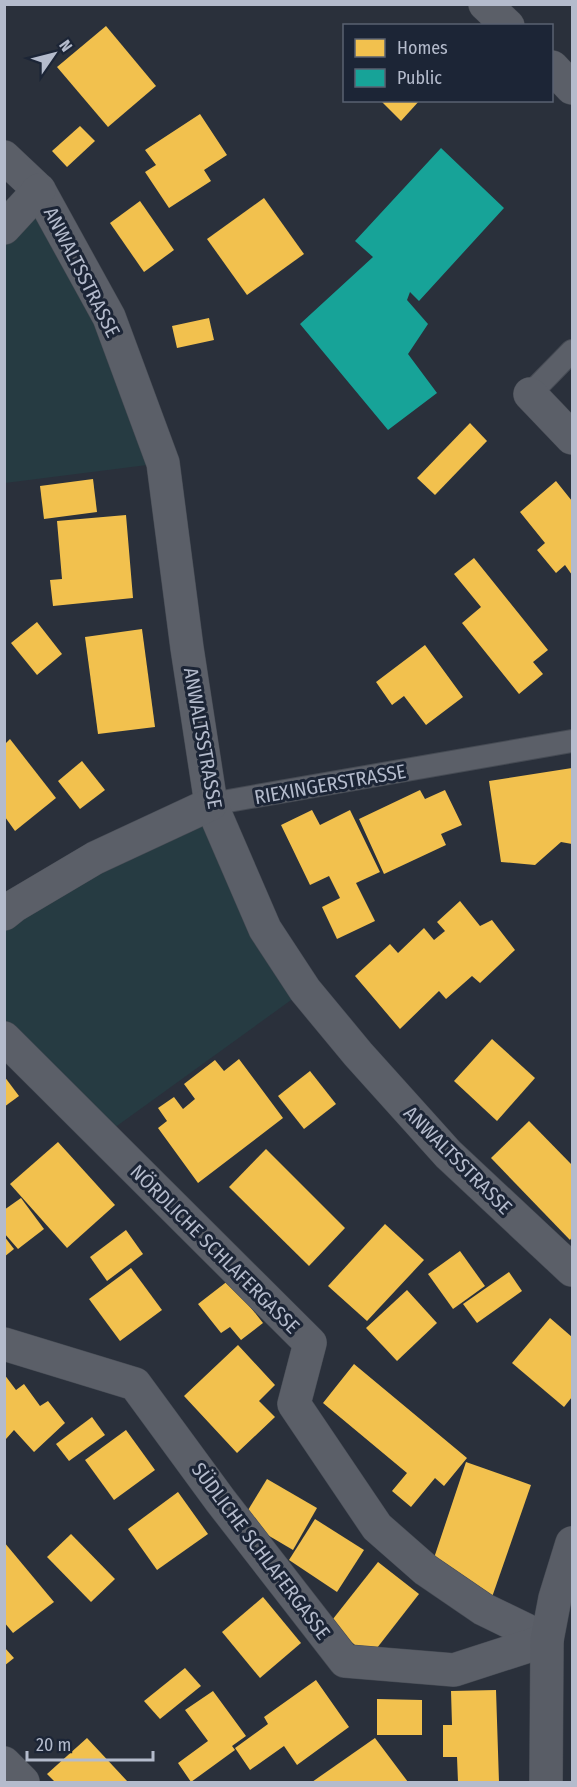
<svg xmlns="http://www.w3.org/2000/svg" width="577" height="1787" font-family="'Fira Sans Condensed',sans-serif">
<style>
.green{fill:#263b42}
.homes{fill:#f2c14e}
.public{fill:#17a398}
.lines{fill:none;stroke-linecap:round;stroke-linejoin:round}
.lane-casing{stroke:#464b54;stroke-width:24}
.street-casing{stroke:#464b54;stroke-width:34}
.secondary-casing{stroke:#464b54;stroke-width:34}
.lane{stroke:#5b5f68;stroke-width:22}
.street{stroke:#5b5f68;stroke-width:33}
.secondary{stroke:#595d66;stroke-width:33}
.labels{text-anchor:middle;stroke-width:6;stroke-linejoin:round;paint-order:stroke}
.street-label{font-size:20px;fill:#b4bbcc;stroke:#1c2536}
</style>
<rect width="100%" height="100%" fill="#2a303b"/>
<g class="green">
<polygon points="39,190 163,463 5,483 4,228"/>
<polygon points="211,804 305,990 103,1136 5,1038 4,914"/>
</g>
<g class="homes">
<polygon points="106,26 156,86 108,127 57,67"/>
<polygon points="380,100 420,100 401,121"/>
<polygon points="200,114 227,155 204,170 211,181 169,208 145,172 156,165 145,150"/>
<polygon points="80,126 95,141 67,167 52,151"/>
<polygon points="264,198 304,254 247,295 207,239"/>
<polygon points="140,201 174,250 144,272 110,223"/>
<polygon points="209,318 214,340 177,348 172,326"/>
<polygon points="470,423 487,441 435,495 417,478"/>
<polygon points="93,479 97,512 44,519 40,486"/>
<polygon points="556,481 572,501 572,575 565,565 556,573 537,550 545,543 520,512"/>
<polygon points="126,515 133,598 53,606 50,580 62,579 57,521"/>
<polygon points="474,558 548,650 533,662 543,674 519,694 462,623 481,607 454,574"/>
<polygon points="37,622 62,654 37,675 11,643"/>
<polygon points="142,629 155,727 98,734 85,637"/>
<polygon points="425,645 463,697 426,725 404,696 392,705 376,682"/>
<polygon points="10,739 56,798 15,831 5,817 5,744"/>
<polygon points="82,761 105,790 80,809 58,781"/>
<polygon points="572,768 572,844 561,842 535,865 501,862 489,781"/>
<polygon points="420,790 425,799 445,790 462,825 441,834 446,845 384,874 359,819"/>
<polygon points="312,810 320,825 350,810 380,872 356,883 375,921 337,939 322,907 340,898 329,876 310,885 281,825"/>
<polygon points="460,901 480,926 492,920 515,950 480,983 472,976 446,999 439,991 400,1029 355,976 390,944 398,953 424,928 434,940 445,931 437,922"/>
<polygon points="492,1039 535,1078 497,1121 454,1081"/>
<polygon points="239,1059 283,1118 198,1183 158,1128 167,1121 158,1108 174,1097 183,1109 195,1099 184,1084 215,1060 224,1071"/>
<polygon points="310,1071 336,1104 304,1129 278,1096"/>
<polygon points="4,1076 19,1096 4,1107"/>
<polygon points="529,1121 572,1165 572,1237 570,1240 491,1158"/>
<polygon points="58,1142 115,1205 67,1248 10,1184"/>
<polygon points="266,1149 345,1228 309,1266 229,1187"/>
<polygon points="21,1198 44,1229 18,1249 4,1233 4,1210"/>
<polygon points="385,1224 424,1260 367,1321 328,1286"/>
<polygon points="126,1230 143,1254 107,1281 90,1257"/>
<polygon points="4,1236 14,1249 4,1257"/>
<polygon points="460,1251 485,1286 453,1309 428,1274"/>
<polygon points="131,1268 162,1310 120,1341 89,1299"/>
<polygon points="509,1272 522,1291 477,1323 463,1304"/>
<polygon points="229,1280 263,1323 241,1340 230,1327 221,1333 198,1304"/>
<polygon points="407,1290 437,1323 397,1361 366,1328"/>
<polygon points="550,1318 572,1337 572,1397 564,1407 512,1363"/>
<polygon points="238,1345 275,1385 259,1401 275,1417 237,1453 184,1396"/>
<polygon points="354,1364 467,1458 444,1486 435,1478 411,1507 392,1491 407,1473 323,1403"/>
<polygon points="4,1374 16,1390 24,1384 40,1406 48,1401 65,1423 34,1452 14,1430 6,1439 4,1438"/>
<polygon points="92,1417 105,1435 69,1461 56,1444"/>
<polygon points="126,1430 155,1470 114,1500 85,1460"/>
<polygon points="466,1462 531,1485 491,1600 432,1564"/>
<polygon points="267,1479 317,1508 293,1550 242,1520"/>
<polygon points="178,1492 208,1534 157,1570 128,1529"/>
<polygon points="315,1519 364,1550 337,1592 289,1560"/>
<polygon points="71,1534 115,1579 91,1602 47,1557"/>
<polygon points="4,1542 54,1602 13,1633 4,1622"/>
<polygon points="378,1562 419,1594 370,1657 329,1624"/>
<polygon points="263,1597 301,1643 260,1678 222,1632"/>
<polygon points="4,1647 14,1658 4,1666"/>
<polygon points="185,1668 201,1686 160,1719 144,1701"/>
<polygon points="316,1680 349,1727 297,1765 284,1746 250,1770 235,1748 268,1724 264,1717"/>
<polygon points="496,1690 499,1782 458,1782 457,1757 443,1757 443,1725 452,1725 451,1691"/>
<polygon points="213,1691 246,1736 232,1746 235,1750 191,1782 178,1763 208,1741 185,1710"/>
<polygon points="377,1699 422,1700 422,1735 377,1735"/>
<polygon points="87,1738 128,1782 55,1782 47,1774"/>
<polygon points="375,1738 408,1782 312,1782"/>
</g>
<polygon class="public" points="441,148 504,208 419,301 410,292 407,300 428,324 408,354 437,393 388,430 300,324 373,257 355,241"/>
<g class="lines">
<g class="lane-casing">
<g id="lane">
<polyline points="530,394 572,351"/>
<polyline points="211,804 572,741"/>
</g>
</g>
<g class="street-casing">
<g id="street">
<polyline points="485,4 508,26"/>
<polyline points="552,67 572,88"/>
<polyline points="4,157 39,190 109,317 163,463 187,648 211,804 265,929 305,990 358,1054 448,1154 572,1270"/>
<polyline points="4,228 39,190"/>
<polyline points="530,394 572,438"/>
<polyline points="4,914 14,906 95,858 211,804"/>
<polyline points="4,1038 310,1343 294,1404 377,1527 426,1570 483,1609 547,1640"/>
<polyline points="4,1344 135,1384 220,1500 345,1661 454,1670 547,1640"/>
<polyline points="4,1763 23,1782"/>
</g>
</g>
<g class="secondary-casing">
<polyline id="secondary" points="546,1782 547,1640 555,1598 572,1543"/>
</g>
<use href="#lane" class="lane"/>
<use href="#street" class="street"/>
<use href="#secondary" class="secondary"/>
</g>
<g class="labels">
<g class="street-label">
<text transform="translate(82 272) rotate(63)" y="7">ANWALTSSTRASSE</text>
<text transform="translate(203 738) rotate(80)" y="7">ANWALTSSTRASSE</text>
<text transform="translate(330 784) rotate(-10)" y="7">RIEXINGERSTRASSE</text>
<text transform="translate(458 1160) rotate(45)" y="7">ANWALTSSTRASSE</text>
<text transform="translate(215 1249) rotate(45)" y="7">NÖRDLICHE SCHLAFERGASSE</text>
<text transform="translate(261 1551) rotate(53)" y="7">SÜDLICHE SCHLAFERGASSE</text>
</g>
</g>
<rect width="577" height="1787" fill="none" stroke="#b4bbcc" stroke-width="12"/>
<rect x="343" y="24" width="210" height="78" fill="#1c2536" stroke="#596172" stroke-width="1.5"/>
<rect x="355" y="39" width="30" height="18" fill="#f2c14e" stroke="#596172" stroke-width="1.5"/>
<text x="397" y="54" font-size="18" fill="#b4bbcc">Homes</text>
<rect x="355" y="69" width="30" height="18" fill="#17a398" stroke="#596172" stroke-width="1.5"/>
<text x="397" y="84" font-size="18" fill="#b4bbcc">Public</text>
<g transform="translate(54 54) rotate(55)" stroke="#1c2536" stroke-width="4.5" paint-order="stroke">
<path d="M0-4.5L10 22L0 15L-10 22Z" fill="#b4bbcc"/>
<text y="-9" font-size="16" font-weight="bold" text-anchor="middle" fill="#b4bbcc">N</text>
</g>
<path d="M27 1751v9h126v-9" fill="none" stroke="#b4bbcc" stroke-width="3"/>
<text x="36" y="1751" font-size="18" fill="#b4bbcc" stroke="#1c2536" stroke-width="4.5" paint-order="stroke">20 m</text>
</svg>
